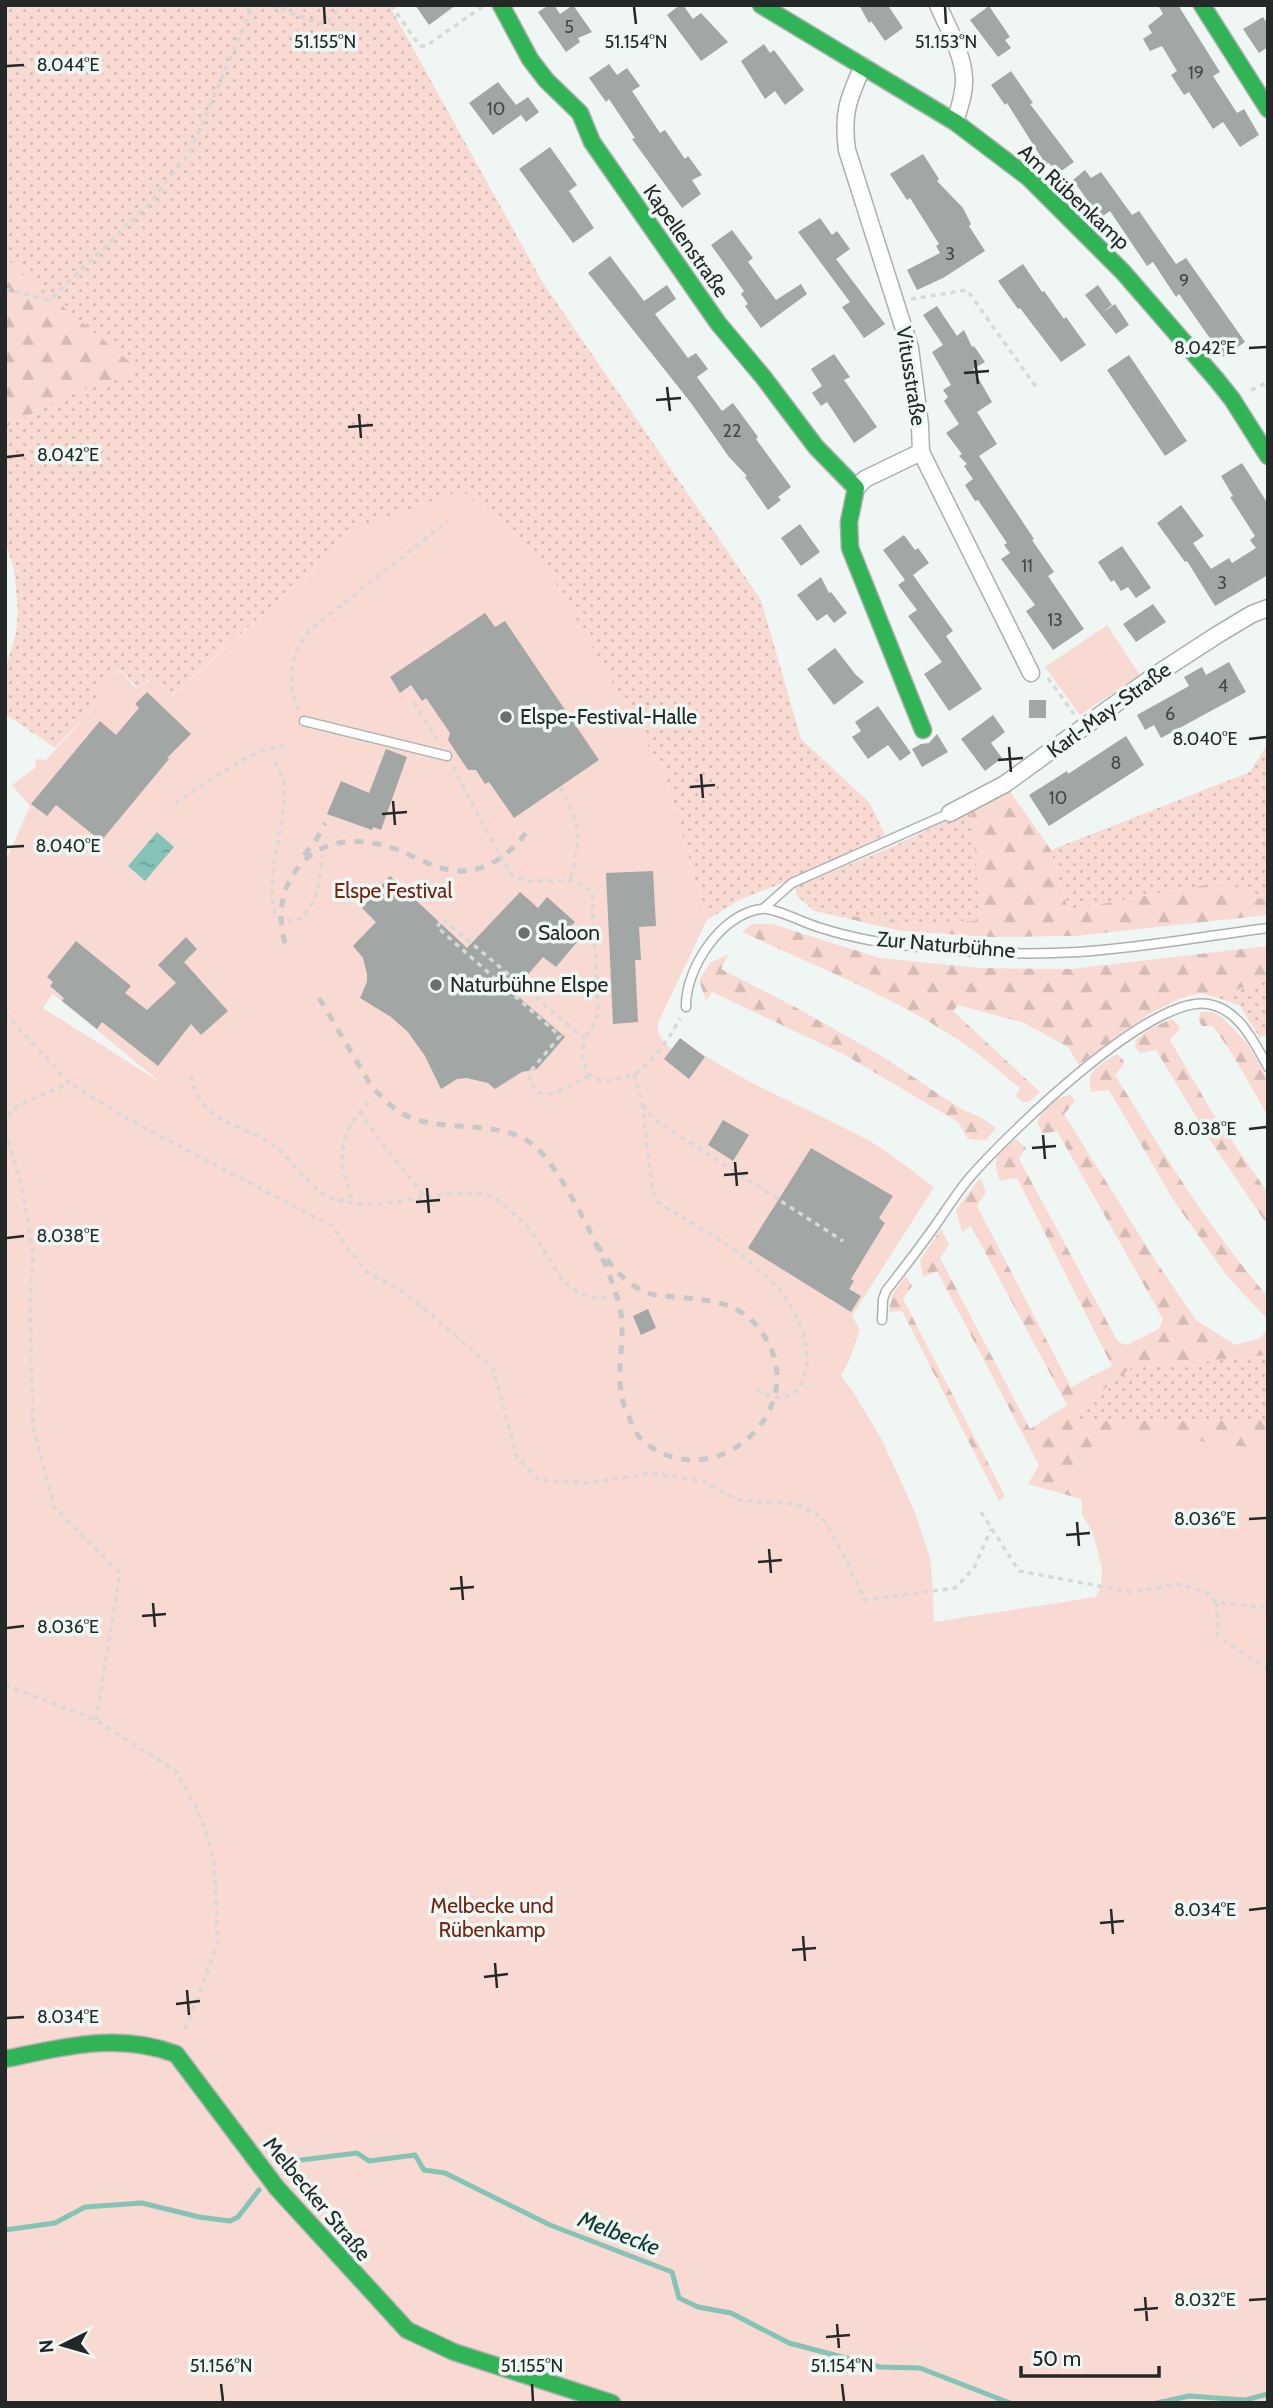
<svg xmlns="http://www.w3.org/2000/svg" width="1273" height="2408" font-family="Cabin,sans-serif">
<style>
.grass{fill:url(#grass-dots)}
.forest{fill:url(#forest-firs)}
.park{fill:#f8dad2;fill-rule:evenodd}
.water{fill:url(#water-ripples)}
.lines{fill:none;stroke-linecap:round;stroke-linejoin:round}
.stream{stroke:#85c3b6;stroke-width:5}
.building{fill:#a2a6a5}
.lane-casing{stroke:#acb0af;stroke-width:11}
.street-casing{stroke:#acb0af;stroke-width:19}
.fast-casing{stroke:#acb0af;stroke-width:19}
.path{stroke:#d7d9d9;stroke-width:3.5;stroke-dasharray:5 5;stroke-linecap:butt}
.lane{stroke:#fdfefd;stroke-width:8}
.street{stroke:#fdfefd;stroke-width:16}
.fast{stroke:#30b455;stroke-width:16}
.rail{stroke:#c6c7c7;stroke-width:5;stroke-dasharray:9 9;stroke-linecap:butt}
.ticks{fill:none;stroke:#242827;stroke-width:2.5}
.poi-dot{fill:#6b706f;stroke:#eef8f5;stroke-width:2.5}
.labels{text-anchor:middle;stroke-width:7;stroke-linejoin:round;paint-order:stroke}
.number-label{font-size:18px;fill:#444846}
.street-label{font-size:21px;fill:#242827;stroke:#eef8f5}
.poi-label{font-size:21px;fill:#242827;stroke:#eef8f5;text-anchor:start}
.park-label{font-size:21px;fill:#762412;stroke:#eef8f5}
.water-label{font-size:23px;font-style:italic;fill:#123a32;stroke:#eef8f5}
.ticks-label{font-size:18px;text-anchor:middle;fill:#242827;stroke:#eef8f5;stroke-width:7;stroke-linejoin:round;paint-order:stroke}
</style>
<defs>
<pattern id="grass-dots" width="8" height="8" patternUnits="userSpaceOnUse" patternTransform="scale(1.75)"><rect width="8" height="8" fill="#f8dad2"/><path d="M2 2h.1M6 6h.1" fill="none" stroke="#d4bbb4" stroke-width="1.8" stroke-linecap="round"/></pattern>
<pattern id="forest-firs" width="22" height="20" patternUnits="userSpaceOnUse" patternTransform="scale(1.75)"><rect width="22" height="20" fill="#f8dad2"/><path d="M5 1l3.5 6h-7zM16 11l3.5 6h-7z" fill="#d4bbb4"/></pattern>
<pattern id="water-ripples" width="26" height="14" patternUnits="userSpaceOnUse" patternTransform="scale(1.75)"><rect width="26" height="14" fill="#85c3b6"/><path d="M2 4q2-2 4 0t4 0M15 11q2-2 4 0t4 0" fill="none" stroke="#6d9e94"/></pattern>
</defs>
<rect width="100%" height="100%" fill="#f0f6f4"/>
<g class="grass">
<polygon points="5,5 389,5 543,283 761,600 801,739 870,803 885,835 790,880 739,900 707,920 664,774 361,527 168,699 149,680 137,688 120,669 94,689 100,701 55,748 5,714 5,672 16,632 18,611 14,569 5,541 5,427 66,396 138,370 5,258"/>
<polygon points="1268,743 1268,899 1248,898 1233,880 1068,910 1051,850 1250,772"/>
<polygon points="971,808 982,921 904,923 814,911 797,896 795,887 896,845"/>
<polygon points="1268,979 1268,1039 1265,1035 1260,1038 1240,1006 1215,997"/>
<polygon points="1268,1355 1268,1420 1077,1421 1078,1409 1131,1368"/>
</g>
<g class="forest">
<polygon points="5,258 139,370 66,396 5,427"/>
<polygon points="1009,790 1051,850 1068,910 1233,880 1248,898 1268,899 1268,915 1074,936 990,937 902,931 814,911 904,923 981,921 971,808"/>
<path d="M752 924H772L880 958 981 968 1071 969 1268 946V979L1215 997 1200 993 1179 999 1151 1013 1079 1065 1068 1047 1024 1023 958 1005 953 1011 1040 1092 1029 1102H1022L1016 1096 1020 1088C1002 1074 985 1058 966 1045 897 998 817 967 742 932Z"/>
<polygon points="729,954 721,969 795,1007 880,1055 961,1109 982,1118 996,1128 986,1140 968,1139 958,1122 845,1055 712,992 706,1001 699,980 710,963"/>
<polygon points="1201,1012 1212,1012 1222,1017 1247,1043 1268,1079 1268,1116 1231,1052 1213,1026 1202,1026 1198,1019"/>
<polygon points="1171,1019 1178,1024 1180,1029 1170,1040 1212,1112 1268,1193 1268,1226 1212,1143 1156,1050 1140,1053 1135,1047 1136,1040 1150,1029"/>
<path d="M1117 1054 1123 1060 1124 1064 1115 1075C1162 1151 1209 1229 1268 1297V1320L1227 1276 1174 1201 1109 1090 1092 1092C1082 1072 1103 1063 1117 1054Z"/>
<path d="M1071 1095 1075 1101 1064 1114 1157 1263 1196 1320 1235 1345 1259 1339 1268 1329V1355L1131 1368 1079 1409 1077 1421 1268 1420V1856L1117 1577 1099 1504 1028 1484 1039 1465 937 1271 923 1277 920 1260 941 1229 949 1245 940 1258 1030 1429 1067 1405 971 1226 962 1232 956 1210 980 1178 986 1192 977 1206 1071 1387 1112 1366 1017 1178 1000 1181C991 1160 997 1150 1016 1139L1026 1148 1019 1159 1118 1342 1127 1345 1159 1329 1163 1319 1057 1131 1043 1134 1037 1122C1044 1109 1055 1096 1071 1095Z"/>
<polygon points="906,1276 912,1286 903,1299 1005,1496 999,1501 902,1311 889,1312 892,1295"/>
</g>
<g class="park">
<path d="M462 490 550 573 664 774 707 920 658 1023C658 1037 661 1040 672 1049L680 1038C738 1082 805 1106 868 1140 891 1153 912 1171 934 1187L852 1316 860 1330 850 1359 841 1376 852 1390 882 1440 914 1510 931 1561 934 1622 1096 1597 1101 1586 1102 1569 1093 1533 1082 1515 1080 1465 1097 1438 1127 1432 1161 1434 1223 1445 1268 1448V2403H5V862L30 806 12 785 35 768 36 759 46 760 100 701 94 689 120 670 136 689 149 681 169 699 361 527ZM52 994H53L160 1082 43 1008Z"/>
<polygon points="1107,625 1140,675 1080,715 1045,667"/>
</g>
<polygon class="water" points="157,832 174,847 145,881 128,866"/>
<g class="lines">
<g class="stream">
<polyline points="285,2162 357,2153 369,2161 415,2155 424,2170 445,2173 550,2225 672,2272 679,2298 698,2307 731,2313 789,2343 880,2367 920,2368 1010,2403"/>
<polyline points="5,2230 55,2223 85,2207 142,2203 199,2217 230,2221 238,2217 259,2190"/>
<polyline points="1157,2403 1189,2396 1245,2400 1268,2394"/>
</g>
</g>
<g class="building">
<polygon points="415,5 456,5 429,25"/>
<polygon points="549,5 554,5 560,14 573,5 592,32 578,38 580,42 566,52 538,12"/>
<polygon points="680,5 683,5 693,19 701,13 728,42 701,61 667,15"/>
<polygon points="859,5 892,5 889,7 903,28 885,41 871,21 869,23"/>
<polygon points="1158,5 1178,5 1220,72 1213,76 1237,113 1244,109 1259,135 1240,147 1223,122 1213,129 1189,92 1184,95 1171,75 1177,71 1162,46 1150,51 1143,39 1152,33 1148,26 1163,14"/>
<polygon points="989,6 1010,37 1005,40 1011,48 998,57 970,20"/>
<polygon points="1263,17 1268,25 1268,47 1259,53 1243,29"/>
<polygon points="764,44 770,53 774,50 804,90 785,105 775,91 765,99 741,61"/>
<polygon points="609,64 617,75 627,68 640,86 632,91 660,133 665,130 685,159 688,156 702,175 692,180 701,194 682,208 632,139 635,138 609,99 606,102 589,78"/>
<polygon points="1011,71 1033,103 1030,104 1074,162 1057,174 1049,163 1046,165 1007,103 1005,105 991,85"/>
<polygon points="498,82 516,105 528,97 539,112 526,122 521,115 493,135 469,103"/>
<polygon points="550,147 577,185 569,191 594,228 573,243 519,169"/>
<polygon points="923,154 939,179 937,181 963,208 971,224 969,226 985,251 943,278 917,290 907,270 940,253 936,246 939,244 910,198 907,200 890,174"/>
<polygon points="1085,170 1091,178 1101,172 1132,215 1139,211 1176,264 1186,258 1245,342 1223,357 1179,294 1176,297 1153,262 1147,266 1110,211 1103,216 1096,206 1093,208 1073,180"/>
<polygon points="820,218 832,235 837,231 850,249 836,259 885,324 864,338 842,307 850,302 798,232"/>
<polygon points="732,230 753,258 748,262 776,300 801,284 807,294 761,328 745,306 748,304 741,294 744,291 711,245"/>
<polygon points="610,256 644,301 667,285 676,299 655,314 688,358 696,353 708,369 697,377 722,411 733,403 758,437 756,439 791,487 778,497 781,500 768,510 745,477 747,476 729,457 691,403 588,273"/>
<polygon points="1023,264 1042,292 1044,291 1064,319 1066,317 1086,345 1061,362 1020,308 1018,309 998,281"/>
<polygon points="1098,285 1112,305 1102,313 1115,304 1129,325 1116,334 1085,295"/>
<polygon points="937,306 957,336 964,330 972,347 974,346 985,362 973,369 992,402 977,412 997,444 979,456 1034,539 1032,540 1054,572 1048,576 1084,629 1053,650 1026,611 1035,605 1001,559 1010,553 1004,545 1007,543 978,500 975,501 965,485 973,479 964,466 967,464 959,456 962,454 946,433 959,424 944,401 948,397 943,390 951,385 932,352 943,345 923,315"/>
<polygon points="834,354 850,377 844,380 877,427 854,443 827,402 821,406 812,393 822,386 811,369"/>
<polygon points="1129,355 1187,441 1165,456 1107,370"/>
<polygon points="1242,463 1268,504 1268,575 1215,606 1187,561 1185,562 1157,523 1181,505 1204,536 1193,543 1211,569 1229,558 1232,563 1256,548 1250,540 1255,536 1230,497 1233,496 1221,476"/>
<polygon points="800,524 820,552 801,566 781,538"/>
<polygon points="904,535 915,550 918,548 929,563 913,575 953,631 946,636 982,689 949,711 924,674 942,662 908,616 917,610 898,585 905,580 883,550"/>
<polygon points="1122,546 1151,588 1136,598 1128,587 1121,591 1114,580 1111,582 1098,562"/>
<polygon points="821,577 829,593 831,592 847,613 834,623 827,614 817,621 797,595"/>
<polygon points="1153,604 1166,622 1136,642 1123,624"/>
<polygon points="485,613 495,627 505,621 599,760 514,818 489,782 485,784 476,770 468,770 448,740 450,733 426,698 422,701 411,685 400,693 390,677"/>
<polygon points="835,648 856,675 864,682 834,705 807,669"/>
<polygon points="1229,662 1246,692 1161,738 1154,725 1145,730 1137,715 1189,686 1184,677 1202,667 1206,675"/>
<polygon points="147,692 191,734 167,758 169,759 101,841 56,805 47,816 31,804 100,721 116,735 139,708 135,704"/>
<rect x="1029" y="700" width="17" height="18"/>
<polygon points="878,706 911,753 900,761 888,745 868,759 852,737 861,731 855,722"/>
<polygon points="993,715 1005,732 991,743 1002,758 985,771 961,739"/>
<polygon points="937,734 948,752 922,767 912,749 921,744 929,743"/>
<polygon points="1126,736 1144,765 1049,826 1029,795 1067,771 1068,774"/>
<polygon points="386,749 407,757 381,830 373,827 372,830 327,814 341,781 369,793"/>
<polygon points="653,871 656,926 639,927 641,960 635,960 638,1022 613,1024 606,873"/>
<polygon points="390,876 467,948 520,892 538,908 547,897 575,922 566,932 577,942 556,967 543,957 513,992 565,1037 537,1069 522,1072 495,1089 488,1083 467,1078 457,1079 441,1089 425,1056 408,1032 391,1017 360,998 367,982 367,974 363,958 353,946 376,922 362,908"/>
<polygon points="186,937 197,949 184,962 228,1011 201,1035 191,1024 158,1066 102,1022 97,1029 62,1001 64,998 50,986 53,982 47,977 76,941 131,986 125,993 147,1010 176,983 158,965"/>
<polygon points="680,1038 705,1057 689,1079 664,1059"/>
<polygon points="723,1120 749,1135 733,1161 708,1145"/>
<polygon points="811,1148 893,1196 879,1218 885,1223 851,1279 854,1281 849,1289 861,1296 851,1312 748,1248"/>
<polygon points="648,1309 656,1328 641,1335 633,1316"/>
</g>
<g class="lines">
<g class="lane-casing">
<g id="lane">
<polyline points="304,721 447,756"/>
<polyline points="764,908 792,883 950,813"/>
<path d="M686 1007C685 969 721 914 761 909 775 907 805 924 821 928 852 938 887 944 919 947 972 953 1026 955 1078 952 1142 948 1205 936 1268 928"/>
<path d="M882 1320 883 1299 886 1291C903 1269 921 1246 937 1223 948 1207 959 1190 971 1176 1009 1133 1151 994 1208 1004 1239 1009 1254 1042 1268 1067"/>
</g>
</g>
<g class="street-casing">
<g id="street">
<path d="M938 5C948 28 963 54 964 78 965 93 959 108 955 122"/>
<path d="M863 66C848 99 842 114 847 150L910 348 920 425 921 452 1031 673"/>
<polyline points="856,488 865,479 921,452"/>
<polyline points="950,813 1005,784 1154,676 1217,635 1252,614 1268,608"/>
</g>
</g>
<g class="fast-casing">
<g id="fast">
<polyline points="501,5 530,59 546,80 580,113 592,142 718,323 764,378 816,447 856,488 849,522 850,548 923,730"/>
<polyline points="761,5 955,122 1029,178 1123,272 1216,379 1232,399 1268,456"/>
<polyline points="1202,5 1268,109"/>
<path d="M5 2059C64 2047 117 2032 176 2054L277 2188 407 2330 454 2352 612 2403"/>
</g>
</g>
<g class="path">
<polyline points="272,5 319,24 327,23 342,5"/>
<polyline points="391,5 417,42 421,46 426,46 482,7"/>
<polyline points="5,289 50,300 149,204 190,152 253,5"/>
<polyline points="911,299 967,290 1036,387"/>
<polyline points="1251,390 1268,382"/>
<polyline points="1048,678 1074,714"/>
<polyline points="414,702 437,739"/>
<path d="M299 710C285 684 291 650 311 629L448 521"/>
<path d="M275 762C279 770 284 779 284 787 286 832 263 874 276 917L295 922C319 906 319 882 322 856"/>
<polyline points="453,767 493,843 513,876 530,881 570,880 592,891 598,1010 596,1020 585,1039"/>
<path d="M560 787C581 828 582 835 570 880"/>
<path d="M175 804C204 785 250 749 283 746"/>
<polyline points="5,1013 69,1083 137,1124 332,1226 365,1271 407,1294 493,1368 517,1457 539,1480 588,1483 651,1473 703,1481 738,1500 797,1504 822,1517 844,1555 865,1600 955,1588 974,1568 991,1529"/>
<path d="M634 1074 642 1103 653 1193 657 1202C698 1227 742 1250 775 1285 788 1300 801 1322 805 1341 810 1362 806 1401 776 1397 767 1396 759 1391 751 1388"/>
<path d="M191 1076C201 1125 242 1123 275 1146 291 1157 328 1218 351 1195 349 1186 344 1178 343 1169 339 1140 351 1120 370 1100"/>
<path d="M589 1076C569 1086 534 1112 529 1073L560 1036 437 927 443 919 585 1039C578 1068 590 1088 621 1078 626 1077 632 1076 636 1073 656 1058 669 1039 680 1018"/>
<polyline points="643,1105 653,1119 843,1241"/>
<polyline points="360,1111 375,1134 426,1198"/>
<polyline points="5,1126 13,1108 69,1083"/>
<polyline points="5,1131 22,1186 33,1255 30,1306 33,1426 54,1507 120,1573 96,1720"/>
<path d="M338 1200C388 1214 444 1184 492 1196 506 1207 522 1219 533 1234 556 1265 564 1305 613 1296"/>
<polyline points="981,1512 1019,1571 1131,1592 1177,1584 1206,1592 1216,1602 1268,1608"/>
<polyline points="1216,1602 1218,1636 1268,1670"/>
<polyline points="5,1685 96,1720 143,1750 176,1771 196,1807 205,1829 214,1862 218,1943 183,2035"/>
</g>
<use href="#lane" class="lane"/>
<use href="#street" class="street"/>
<use href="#fast" class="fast"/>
<g class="rail">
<polyline points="304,855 315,842 325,823"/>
<path d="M285 943C278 920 280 892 295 872 318 836 364 836 401 851 420 859 439 871 461 871 490 871 515 850 530 827"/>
<path d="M319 998 369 1082C380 1097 394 1111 412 1118 451 1133 507 1118 538 1149 567 1178 614 1273 621 1313 626 1349 611 1381 629 1417 632 1425 636 1434 642 1440 711 1501 815 1410 763 1334 741 1301 710 1300 674 1297 666 1296 656 1296 648 1293 623 1284 607 1260 593 1239"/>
</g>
</g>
<path class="ticks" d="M324 7 325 24M634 7 636 24M945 7 946 24M7 66 24 65M1249 348 1266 347M975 360 978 384M964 373 989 371M667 387 670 411M656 400 681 398M359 414 361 438M348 427 373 425M7 457 24 455M1249 739 1266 737M1009 747 1011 772M998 760 1023 758M701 774 703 798M690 787 715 785M393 801 395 825M382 814 407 812M7 847 24 846M1249 1129 1266 1127M1043 1135 1045 1159M1032 1148 1056 1146M735 1162 737 1186M724 1175 748 1173M427 1188 429 1213M416 1202 440 1200M7 1238 24 1236M1249 1519 1266 1518M1077 1522 1079 1546M1066 1535 1090 1533M769 1549 771 1573M758 1562 782 1560M461 1576 463 1600M450 1589 474 1587M153 1603 155 1627M142 1616 166 1614M7 1628 24 1626M1111 1909 1113 1934M1249 1910 1266 1908M1100 1923 1124 1921M803 1936 805 1961M792 1950 816 1948M495 1963 497 1988M484 1977 508 1974M187 1990 189 2015M176 2004 200 2001M7 2018 24 2017M1145 2297 1147 2321M1249 2300 1266 2299M1134 2310 1158 2308M837 2324 839 2348M826 2337 850 2335M221 2384 223 2401M532 2384 533 2401M842 2384 844 2401"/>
<g class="poi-dot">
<circle cx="506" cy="717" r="7"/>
<circle cx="524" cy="933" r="7"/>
<circle cx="436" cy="985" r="7"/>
</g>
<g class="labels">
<g class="number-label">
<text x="569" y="33">5</text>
<text x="1196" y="79">19</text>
<text x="496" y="115">10</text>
<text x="950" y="260">3</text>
<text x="1184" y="287">9</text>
<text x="732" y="437">22</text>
<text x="1027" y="572">11</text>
<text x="1222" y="589">3</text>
<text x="1055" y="626">13</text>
<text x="1223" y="692">4</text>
<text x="1170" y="720">6</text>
<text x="1116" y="769">8</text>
<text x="1058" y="804">10</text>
</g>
<g class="street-label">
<text transform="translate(1074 197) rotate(43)" y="7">Am Rübenkamp</text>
<text transform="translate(686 241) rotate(55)" y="7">Kapellenstraße</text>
<text transform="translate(911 376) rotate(81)" y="7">Vitusstraße</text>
<text transform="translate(1109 710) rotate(-36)" y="7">Karl-May-Straße</text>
<text transform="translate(946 945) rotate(5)" y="7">Zur Naturbühne</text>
<text transform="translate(317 2199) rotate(50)" y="7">Melbecker Straße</text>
</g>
<g class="poi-label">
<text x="520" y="724">Elspe-Festival-Halle</text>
<text x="538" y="940">Saloon</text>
<text x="450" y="992">Naturbühne Elspe</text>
</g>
<g class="park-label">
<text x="393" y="898">Elspe Festival</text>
<text x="492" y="1913">Melbecke und<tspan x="492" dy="24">Rübenkamp</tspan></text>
</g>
<g class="water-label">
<text transform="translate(619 2233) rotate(21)" y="8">Melbecke</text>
</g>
</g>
<g class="ticks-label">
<text x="325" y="48">51.155°N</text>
<text x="636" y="48">51.154°N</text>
<text x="946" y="48">51.153°N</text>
<text x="68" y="71">8.044°E</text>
<text x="1205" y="354">8.042°E</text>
<text x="68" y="461">8.042°E</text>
<text x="1205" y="745">8.040°E</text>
<text x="68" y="852">8.040°E</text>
<text x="1205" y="1135">8.038°E</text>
<text x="68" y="1242">8.038°E</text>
<text x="1205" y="1525">8.036°E</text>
<text x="68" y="1633">8.036°E</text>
<text x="1205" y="1916">8.034°E</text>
<text x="68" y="2023">8.034°E</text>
<text x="1205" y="2306">8.032°E</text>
<text x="221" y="2372">51.156°N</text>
<text x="532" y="2372">51.155°N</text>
<text x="842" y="2372">51.154°N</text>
</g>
<rect width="1273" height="2408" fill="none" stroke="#242827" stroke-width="14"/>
<g transform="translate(63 2345) rotate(265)" stroke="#eef8f5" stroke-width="5" paint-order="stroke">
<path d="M0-5L12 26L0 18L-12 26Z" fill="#242827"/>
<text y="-10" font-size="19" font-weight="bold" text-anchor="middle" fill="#242827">N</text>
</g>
<path d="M1021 2366v10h138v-10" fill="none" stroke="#242827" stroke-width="3.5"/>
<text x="1032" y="2366" font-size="21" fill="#242827" stroke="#eef8f5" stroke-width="5" paint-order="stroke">50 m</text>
</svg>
